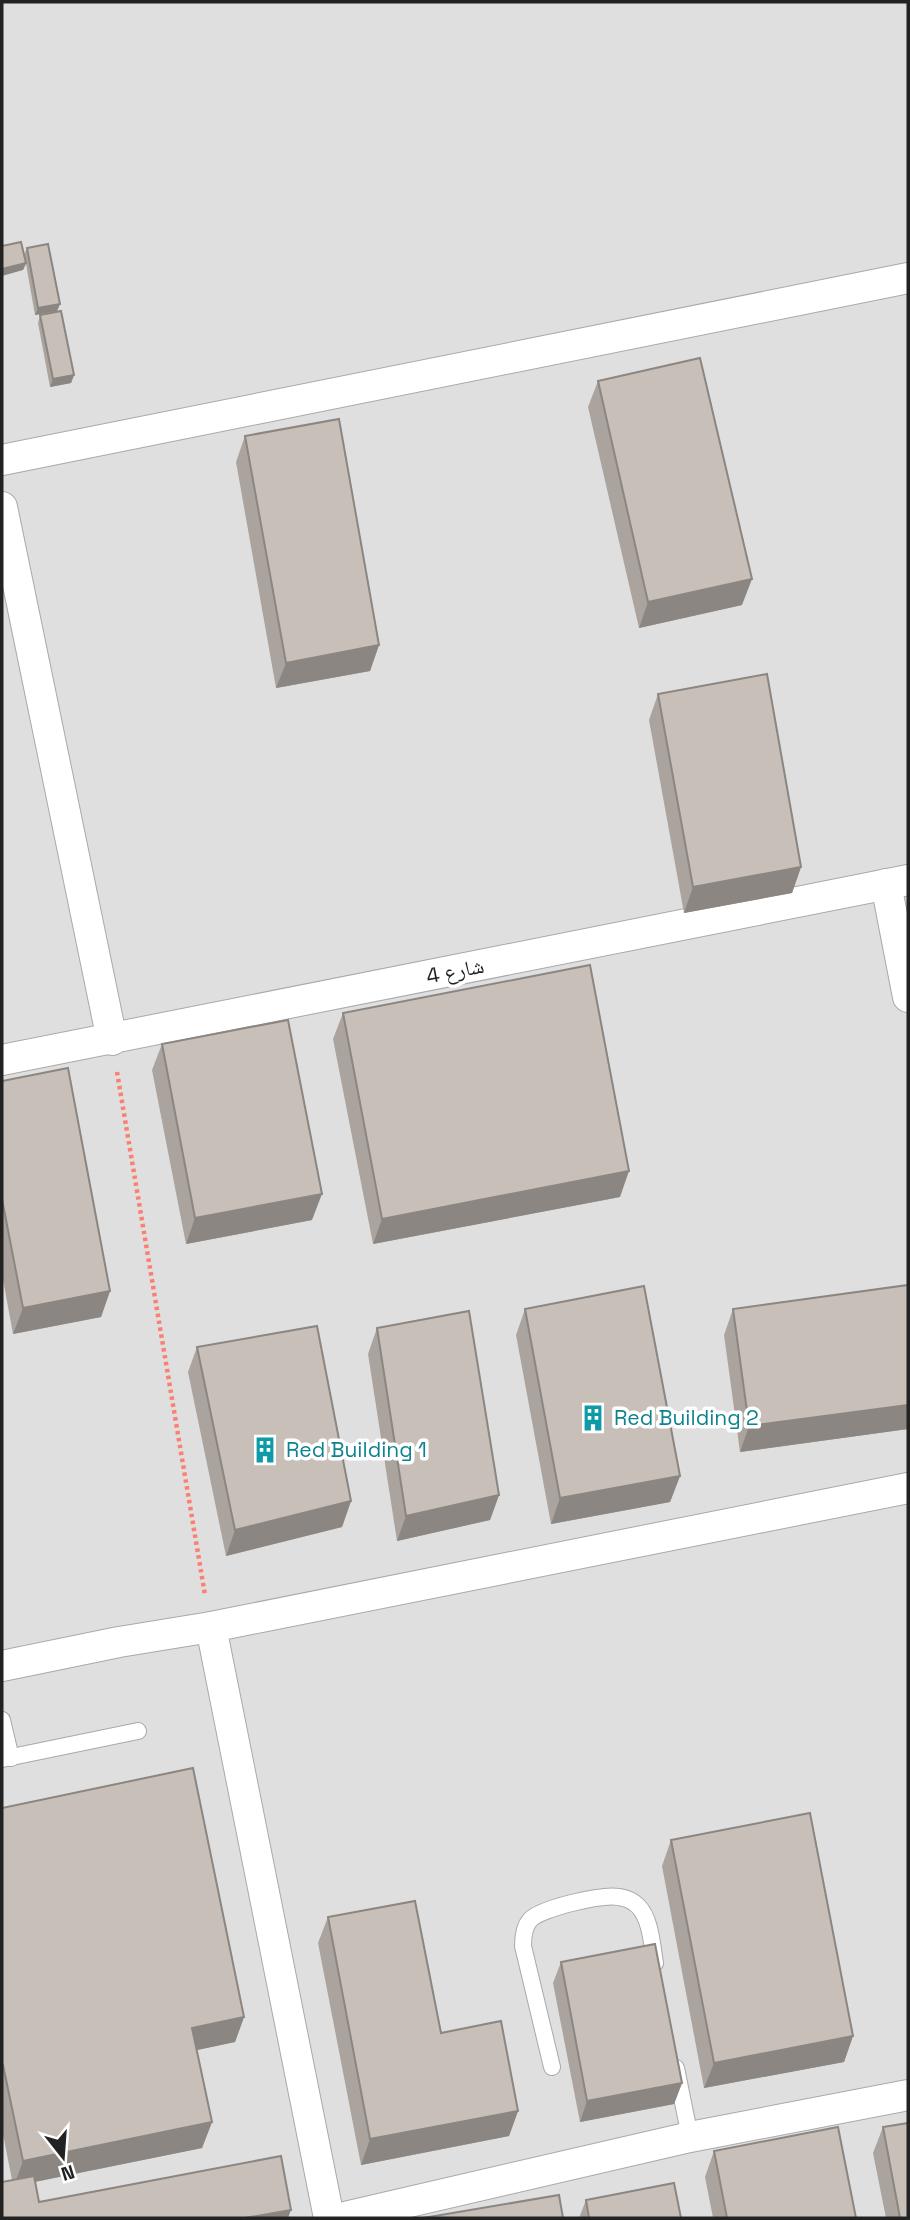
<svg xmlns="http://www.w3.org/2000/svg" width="910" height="2220" font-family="'Space Grotesk','Noto Naskh Arabic',sans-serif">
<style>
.residential{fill:#e0dfdf}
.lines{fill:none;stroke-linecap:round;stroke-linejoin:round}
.lane-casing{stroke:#a9a9a9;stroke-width:18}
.street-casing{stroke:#a9a9a9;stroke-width:32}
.path{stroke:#fa8072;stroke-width:4.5;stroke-dasharray:3.5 3.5;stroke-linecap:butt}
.lane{stroke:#fff;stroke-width:16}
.street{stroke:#fff;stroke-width:30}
.wall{fill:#aba49e}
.shaded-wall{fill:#8b8681}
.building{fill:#c7bfb8;stroke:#8b8681;stroke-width:2}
.labels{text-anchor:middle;stroke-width:7;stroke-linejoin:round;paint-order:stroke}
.street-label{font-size:21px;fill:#222;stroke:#fff}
.culture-label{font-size:21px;fill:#0d838f;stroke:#fff;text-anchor:start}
</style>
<rect width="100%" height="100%" fill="#f2efe9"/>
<rect class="residential" x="2" y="2" width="906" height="2216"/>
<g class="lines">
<g class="lane-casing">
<g id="lane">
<polyline points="2,1720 11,1758"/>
<polyline points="2,1759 138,1731"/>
<path d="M552 2067 523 1946C523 1936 524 1927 530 1920 541 1908 602 1894 619 1897 626 1898 633 1901 638 1906 651 1919 652 1946 655 1963"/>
<polyline points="676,2068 690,2137"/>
</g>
</g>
<g class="street-casing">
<g id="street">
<polyline points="2,460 908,278"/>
<polyline points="2,507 112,1040"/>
<polyline points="886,884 908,997"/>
<polyline points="2,1060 908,880"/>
<polyline points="211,1627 329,2218"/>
<polyline points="2,1666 119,1642 211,1627 908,1488"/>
<polyline points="340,2218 690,2137 908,2095"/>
</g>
</g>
<polyline class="path" points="117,1072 205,1595"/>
<use href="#lane" class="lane"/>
<use href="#street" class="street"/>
</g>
<g class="wall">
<polygon points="27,248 60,304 57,311 35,315 26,264 23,270 24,255"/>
<polygon points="40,315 74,375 71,383 50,387 38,323"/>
<polygon points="598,381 742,605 639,628 588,407"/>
<polygon points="245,436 379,645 370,671 276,688 236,462"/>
<polygon points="658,694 801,867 792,893 684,913 649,720"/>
<polygon points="343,1013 620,1197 373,1244 333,1039"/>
<polygon points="162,1044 312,1220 186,1244 152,1070"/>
<polygon points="2,1081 110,1291 101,1317 13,1334 2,1274"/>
<polygon points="908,1285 908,1429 740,1452 724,1335 733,1309"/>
<polygon points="525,1309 680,1476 670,1502 551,1524 516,1335"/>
<polygon points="377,1328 499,1495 490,1520 397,1541 368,1354"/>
<polygon points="197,1347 351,1501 342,1527 226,1556 188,1372"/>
<polygon points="2,1808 244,2017 235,2042 197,2050 212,2122 202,2148 35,2182 2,2218 12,2180 2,2129"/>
<polygon points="671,1840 853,2036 844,2062 704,2088 662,1866"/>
<polygon points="328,1917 441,2033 518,2111 509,2136 361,2165 318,1943"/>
<polygon points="561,1962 682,2083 674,2104 580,2122 553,1983"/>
<polygon points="883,2127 908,2218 886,2218 873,2153"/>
<polygon points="714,2151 856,2218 713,2218 705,2177"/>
<polygon points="586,2200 681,2218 579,2218"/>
</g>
<g class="shaded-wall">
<polygon points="26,263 23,270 2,276 2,269"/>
<polygon points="60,304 57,311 35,315 38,308"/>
<polygon points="74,375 71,383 50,387 53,379"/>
<polygon points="752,579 742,605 639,628 648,602"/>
<polygon points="379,645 370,671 276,688 286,663"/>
<polygon points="801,867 792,893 684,913 693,887"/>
<polygon points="629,1171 620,1197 373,1244 382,1219"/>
<polygon points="322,1194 312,1220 186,1244 195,1218"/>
<polygon points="110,1291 101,1317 13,1334 23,1308"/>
<polygon points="908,1405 908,1429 740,1452 749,1426"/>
<polygon points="680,1476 670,1502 551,1524 560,1498"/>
<polygon points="499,1495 490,1520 397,1541 406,1516"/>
<polygon points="351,1501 342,1527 226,1556 235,1530"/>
<polygon points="244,2017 235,2042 183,2053 192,2028"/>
<polygon points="853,2036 844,2062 704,2088 714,2063"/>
<polygon points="682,2083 674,2104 580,2122 587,2101"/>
<polygon points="518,2111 509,2136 361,2165 370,2139"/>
<polygon points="212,2122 202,2148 14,2186 23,2161"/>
<polygon points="291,2210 288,2218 245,2218"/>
</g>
<g class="building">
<polygon points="21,242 26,263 2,269 2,246"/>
<polygon points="48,244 60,304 38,308 27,248"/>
<polygon points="61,311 74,375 53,379 40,315"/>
<polygon points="700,358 752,579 648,602 598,381"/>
<polygon points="339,419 379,645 286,663 245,436"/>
<polygon points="767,674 801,867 693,887 658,694"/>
<polygon points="590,965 629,1171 382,1219 343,1013"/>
<polygon points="288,1020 322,1194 195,1218 162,1044"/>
<polygon points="68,1068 110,1291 23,1308 2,1199 2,1081"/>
<polygon points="908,1285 908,1405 749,1426 733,1309"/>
<polygon points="644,1286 680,1476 560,1498 525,1309"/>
<polygon points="469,1311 499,1495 406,1516 377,1328"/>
<polygon points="317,1326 351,1501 235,1530 197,1347"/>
<polygon points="193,1768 244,2017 192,2028 212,2122 23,2161 3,2065 2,2065 2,1808"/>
<polygon points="810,1813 853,2036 714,2063 671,1840"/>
<polygon points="415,1901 441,2033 501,2021 518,2111 370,2139 328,1917"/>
<polygon points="655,1944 682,2083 587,2101 561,1962"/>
<polygon points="908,2123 908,2218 900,2218 883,2127"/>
<polygon points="838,2127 856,2218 727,2218 714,2151"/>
<polygon points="281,2156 291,2210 245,2218 2,2218 2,2182 34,2176 39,2202"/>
<polygon points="674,2183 681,2218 589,2218 586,2200"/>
<polygon points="559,2195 563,2218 423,2218"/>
</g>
<defs>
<g id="building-bare" transform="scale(2.1)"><path d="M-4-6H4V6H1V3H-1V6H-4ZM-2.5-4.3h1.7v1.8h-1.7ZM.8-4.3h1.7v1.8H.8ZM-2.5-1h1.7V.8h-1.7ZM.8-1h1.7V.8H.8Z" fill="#0f9aa8" stroke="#fff" stroke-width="2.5" paint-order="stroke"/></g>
</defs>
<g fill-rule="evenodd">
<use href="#building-bare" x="593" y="1418"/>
<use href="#building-bare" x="265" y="1450"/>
</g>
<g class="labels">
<g class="street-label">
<text transform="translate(455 971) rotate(-11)" y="7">شارع 4</text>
</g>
<g class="culture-label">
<text x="614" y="1425">Red Building 2</text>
<text x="286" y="1457">Red Building 1</text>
</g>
</g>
<rect width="910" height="2220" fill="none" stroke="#222222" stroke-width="7"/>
<g transform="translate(63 2157) rotate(163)" stroke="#ffffff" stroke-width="5" paint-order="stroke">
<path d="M0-5L12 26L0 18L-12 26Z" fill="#222222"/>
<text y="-10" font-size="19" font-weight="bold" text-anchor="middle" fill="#222222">N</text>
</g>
</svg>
